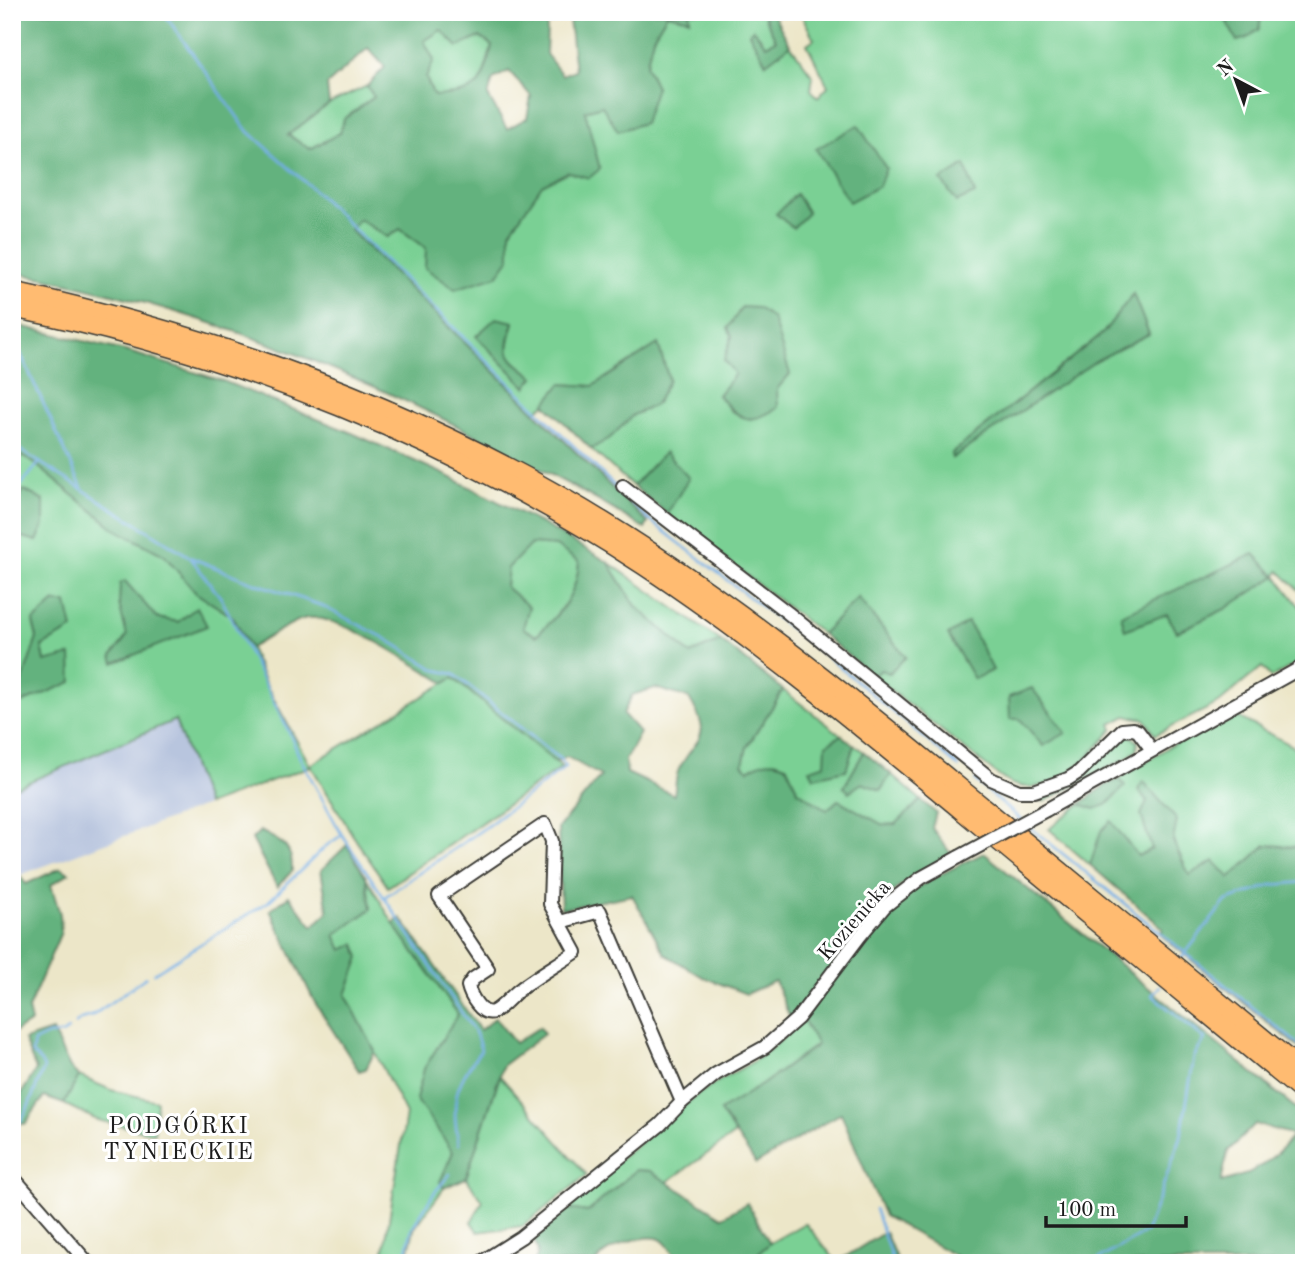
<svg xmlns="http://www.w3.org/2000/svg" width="1316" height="1275" font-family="'Old Standard TT',serif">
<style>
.industrial{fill:#b8c5de}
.green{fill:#7ad094;stroke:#4b7658;stroke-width:2;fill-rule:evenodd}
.forest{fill:#63b27e;stroke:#40674d;stroke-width:2;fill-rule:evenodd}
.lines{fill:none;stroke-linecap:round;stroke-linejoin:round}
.stream{stroke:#74afe5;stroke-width:2.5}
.minor-casing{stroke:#3b3a36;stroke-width:16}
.highway-casing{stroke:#3b3a36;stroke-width:21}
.minor{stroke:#fff;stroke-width:12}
.highway{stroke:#ffbb71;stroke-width:18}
.minor-bridge-casing{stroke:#3b3a36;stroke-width:16;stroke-linecap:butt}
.minor-bridge{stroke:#fff;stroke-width:12}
.labels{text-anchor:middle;stroke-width:6;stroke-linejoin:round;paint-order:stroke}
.street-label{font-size:21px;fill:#1c1c1c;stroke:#fff}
.neighbourhood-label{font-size:23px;letter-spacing:2px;fill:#1c1c1c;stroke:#fff}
</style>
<rect width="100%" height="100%" fill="#fff"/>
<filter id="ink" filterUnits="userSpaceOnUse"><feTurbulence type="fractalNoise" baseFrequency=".0143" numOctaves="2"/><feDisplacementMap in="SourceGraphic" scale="14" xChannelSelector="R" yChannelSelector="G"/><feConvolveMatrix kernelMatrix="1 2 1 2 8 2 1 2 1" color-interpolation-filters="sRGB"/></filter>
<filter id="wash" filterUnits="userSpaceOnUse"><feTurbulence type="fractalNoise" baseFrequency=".00686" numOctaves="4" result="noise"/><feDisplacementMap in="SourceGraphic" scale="28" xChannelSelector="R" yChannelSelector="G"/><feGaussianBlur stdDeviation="1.57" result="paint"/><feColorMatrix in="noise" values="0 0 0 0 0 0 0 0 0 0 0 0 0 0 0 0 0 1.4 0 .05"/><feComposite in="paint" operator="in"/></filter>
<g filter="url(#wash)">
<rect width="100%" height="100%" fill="#ece6c8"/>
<polygon class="industrial" points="176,720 207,805 12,878 12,789"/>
<g class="green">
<path d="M689 12H762L776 40 766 45 753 29 749 33 766 62 790 45 813 76 811 90 818 97 828 86 807 44 814 39 800 12H1222L1237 41 1259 29 1262 12H1304V595L1279 571 1276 576 1304 612V659L1271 678 1262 667 1219 703 1155 735 1145 719 1126 716 1111 724 1113 729C1091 756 1055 797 1015 785 1010 784 1005 780 1000 777L873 676 881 670 858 598 822 634 667 514 665 452 633 486 591 449 610 438 633 415 655 405 669 380 658 344 593 386 561 384 545 404 535 412 350 230 359 219 387 237 400 229 426 248 510 258V232L542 184 568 172 585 110 656 87 646 66 653 37 667 14 689 18ZM1133 294 1149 334 1097 360 952 458 951 454 1103 333ZM514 323C503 358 507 355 534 377L526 387 477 336ZM732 336 750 419 731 411 718 395 736 374 724 360ZM1275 576 1225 609 1177 632 1167 614Z"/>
<path d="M441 30 480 37 492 46C479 92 481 90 434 97L426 78 424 41Z"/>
<polygon points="367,86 374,97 344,119 340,133 310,150 288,134 329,104"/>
<path d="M12 451 34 463 115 529 164 555 196 593 233 617 250 648 265 683 310 765 453 678 562 767 388 887 352 834 311 766 207 805 175 720 12 789V707L71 682 45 662 42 646 54 603 33 622 37 638 22 682 12 687V662L18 650 19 613 12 600V534L37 541 44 525V501L24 490 12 507ZM157 618 179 622 112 656 127 636Z"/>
<path d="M531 544 556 546 579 562C577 597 559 612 537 636L523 628 506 587 507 567Z"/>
<polygon points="608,562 721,641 690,654 636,606"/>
<polygon points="783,690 841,735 826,745 846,770 854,745 864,752 844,787 862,783 881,790 891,774 921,800 896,824 883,825 838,800 827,810 798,791 786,765 775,761 749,771 743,764 747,747"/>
<polygon points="1238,717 1304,752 1304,847 1266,845 1230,878 1189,875 1173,840 1147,801 1141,815 1152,849 1138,856 1101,832 1090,865 1049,829 1080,804 1095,809 1125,786 1119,779 1170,746"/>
<polygon points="1129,734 1138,742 1137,750 1127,758 1044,802 1040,794 1118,736"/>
<polygon points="366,877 393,923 458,1014 424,1069 439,1129 453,1152 440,1182 444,1188 414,1229 406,1263 382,1263 406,1114 346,995 342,951 335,935 371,909"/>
<path d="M803 1019 817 1044 763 1084 720 1111 735 1134 667 1182 650 1171 636 1170 588 1212 561 1208 697 1095C714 1083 731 1074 749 1064 769 1052 787 1035 803 1019Z"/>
<polygon points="79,1076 111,1090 157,1101 154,1133 97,1120 64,1104"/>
<polygon points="500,1076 587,1175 523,1226 478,1232 471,1222 483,1201 466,1178"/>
<polygon points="805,1223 837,1262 747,1263 770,1243"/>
</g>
<g class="forest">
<path d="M12 12H542L547 27 546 54 562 75 575 70 568 12H689L690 19 667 14 653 37 646 66 656 87 644 123 618 131 602 106 585 111 600 169 589 178 568 172 542 185 510 232V258L497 276 455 289 425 268 426 248 400 229 388 237 359 219 350 230 648 523 645 529C603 502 559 479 515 456 357 371 189 304 12 272ZM441 30 458 47 480 37 492 46C481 90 479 93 434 96L426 78 434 60 424 41ZM368 48 385 67 367 86 374 97 344 119 340 133 310 149 288 135 329 104 327 85ZM509 71 531 96 527 118 507 129 488 96 493 79Z"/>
<polygon points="762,12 772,12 790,45 766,63 749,33 753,29 766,45 776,40"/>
<polygon points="1262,12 1259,29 1247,38 1237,41 1222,13"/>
<polygon points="858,125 886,168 879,186 849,202 816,149"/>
<polygon points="965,165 975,194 957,202 941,180"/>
<polygon points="796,194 808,213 793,228 776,214"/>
<polygon points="1133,294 1149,334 1097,360 952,458 951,454 1103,333"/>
<path d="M742 307 758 308 773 319 790 374 777 389 778 407C750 427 739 420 718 395L735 374 724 360 732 336 728 328Z"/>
<path d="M496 318 514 322C503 358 507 355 534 377L526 387 476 336Z"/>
<path d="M12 324 129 352 223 381 352 433 448 476 542 524 608 562 636 606 690 654 721 641 783 690 747 747 743 764 748 770C762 761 770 758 786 765L798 791 827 810 838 800 883 825 896 824 921 800 936 813 932 828 951 854 914 875 879 903 808 997 790 1018 775 981 746 994 703 977 665 954 632 895 561 909 558 828 601 776 567 757 555 762 453 678 445 683C417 666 333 609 303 619 285 625 267 639 250 648L233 617 196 593 164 555 115 529 34 463 12 451ZM531 544 556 546 579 562C577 595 560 614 536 636L523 628 529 607 506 587 508 568ZM655 688 689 698C713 738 699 734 680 767 675 775 676 786 674 795L627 773 625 760 640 733 623 714 632 695Z"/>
<polygon points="658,344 669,380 655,405 633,415 610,438 591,449 545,404 561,384 593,386"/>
<polygon points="665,452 689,478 667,514 633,486"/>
<polygon points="24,490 44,501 44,525 37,541 12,534 12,507"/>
<polygon points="1254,554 1276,576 1225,609 1177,632 1167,614 1125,630 1121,615"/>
<polygon points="125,581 157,618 178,622 197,607 207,626 114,663 112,656 127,636 119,604 120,584"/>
<polygon points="858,598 906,657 889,673 881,670 873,676 822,634"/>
<polygon points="54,603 67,603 73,629 42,646 45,662 71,655 72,682 12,707 12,687 22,682 37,638 33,622"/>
<polygon points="968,622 993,670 974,679 948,635"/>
<polygon points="1032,688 1066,733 1043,746 1020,719 1010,719 1009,697"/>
<polygon points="841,735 854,745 846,770 814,777 810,769 825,764 826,745"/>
<polygon points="864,752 891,774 881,790 862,783 849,792 844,787"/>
<polygon points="1119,779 1125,786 1107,805 1095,809 1080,804 1106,785"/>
<polygon points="1143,781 1177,820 1173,841 1189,875 1214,861 1230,878 1266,845 1304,848 1304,1052 1161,935 1163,928 1090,865 1101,831 1111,821 1138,856 1152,849 1141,815 1147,801 1138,790"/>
<path d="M260 831C281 842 293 845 292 871L277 887 252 839Z"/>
<polygon points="347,845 366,877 371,909 335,935 342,950 355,944 360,957 346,995 375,1051 366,1069 359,1071 314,1001 270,910 289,896 313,926 328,912 321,870"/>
<path d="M984 853 1304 1115V1263H1004L998 1257 968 1263 884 1216 841 1113 756 1164 720 1111 763 1084 817 1045 803 1019C832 980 859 936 895 904 921 882 954 868 984 853ZM1255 1124 1294 1135C1270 1162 1256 1174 1221 1182L1228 1151Z"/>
<polygon points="61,868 69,873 51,885 60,914 61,932 28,1009 31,1022 12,1034 12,873 16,871 26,884"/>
<polygon points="401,918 480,1030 495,1018 515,1043 540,1027 544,1034 503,1065 466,1178 444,1188 440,1182 453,1152 416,1099 424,1069 458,1014 393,923"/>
<polygon points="52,1031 70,1068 79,1076 64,1104 44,1097 25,1124 12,1122 12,1109 36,1070 24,1040"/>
<path d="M636 1170 650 1171 722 1217 747 1203 770 1243 747 1263H692L676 1258C671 1251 666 1240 657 1238 638 1235 605 1248 595 1263H533C542 1254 536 1244 531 1234L561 1208 588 1212Z"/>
<polygon points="885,1232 898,1263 836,1263 837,1262"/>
</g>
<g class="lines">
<g class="stream">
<polyline points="163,12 246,129 317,193 648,519 835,663 959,767"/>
<polyline points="12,335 82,488"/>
<path d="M12 445 190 557 221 598 289 732 300 758 342 835 476 1034 481 1050C455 1084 450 1102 459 1144"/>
<polyline points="12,496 40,462"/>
<polyline points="192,558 249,581 320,605 383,637 436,670 454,674 561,760 566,767 483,829 383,898"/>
<polyline points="975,780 1021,820"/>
<polyline points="1026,824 1304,1049"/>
<polyline points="1181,959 1226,901 1272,885 1304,882"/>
<polyline points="154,973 268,902 326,846 342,835"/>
<polyline points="75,1024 81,1019 92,1016 146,977"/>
<polyline points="12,1134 26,1112 44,1068 41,1062 32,1054 34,1042 48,1035 62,1034 68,1030"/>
<polyline points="875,1209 893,1263"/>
<polyline points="404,1263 412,1228 434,1193 450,1174"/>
<polyline points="1092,1263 1146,1232 1181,1137 1194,1057 1205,1039 1152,995 1160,986"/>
</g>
</g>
</g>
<g filter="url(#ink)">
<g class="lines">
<g class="minor-casing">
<g id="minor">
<polyline points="623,486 788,613 991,779 1019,791 1034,791 1068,779 1079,772 1122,730 1133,729 1138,731 1152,750"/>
<polyline points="1046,810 1304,666"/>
<path d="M545 824 552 841 550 904 576 952C557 965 537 976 519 990 511 996 502 1008 493 1012 481 1016 470 995 468 986L473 979 488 969 439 896Z"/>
<polyline points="560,922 600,911 682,1102"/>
<polyline points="12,1176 88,1263"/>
<polyline points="480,1263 521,1237 660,1125 682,1102 716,1074 765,1047 798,1018 860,936 885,906 921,878 959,857"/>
</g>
</g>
<g class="highway-casing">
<g id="highway">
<path d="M12 291C203 333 387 397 557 494 702 577 832 682 960 788 1075 883 1189 977 1304 1072"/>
<path d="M12 308C235 353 452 440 643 565 754 638 857 724 960 809 1074 904 1189 999 1304 1093"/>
</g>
</g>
<use href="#minor" class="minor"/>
<use href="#highway" class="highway"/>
<g class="minor-bridge-casing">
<polyline id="minor-bridge" points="959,857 1046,810"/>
</g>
<use href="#minor-bridge" class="minor-bridge"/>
</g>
</g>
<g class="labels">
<g class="street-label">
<text transform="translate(854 920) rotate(-49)" y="7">Kozienicka</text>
</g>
<g class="neighbourhood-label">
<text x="179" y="1133">PODGÓRKI<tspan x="179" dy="26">TYNIECKIE</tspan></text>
</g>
</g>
<rect width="1316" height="1275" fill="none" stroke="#fff" stroke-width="42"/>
<g transform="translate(1236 80) rotate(319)" stroke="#ffffff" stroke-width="5" paint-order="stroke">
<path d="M0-5L12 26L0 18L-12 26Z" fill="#1c1c1c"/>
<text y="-10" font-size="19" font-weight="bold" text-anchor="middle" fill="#1c1c1c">N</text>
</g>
<path d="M1046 1216v10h140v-10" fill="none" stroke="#1c1c1c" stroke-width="3.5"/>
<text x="1057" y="1216" font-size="21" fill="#1c1c1c" stroke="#ffffff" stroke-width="5" paint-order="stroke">100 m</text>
</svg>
